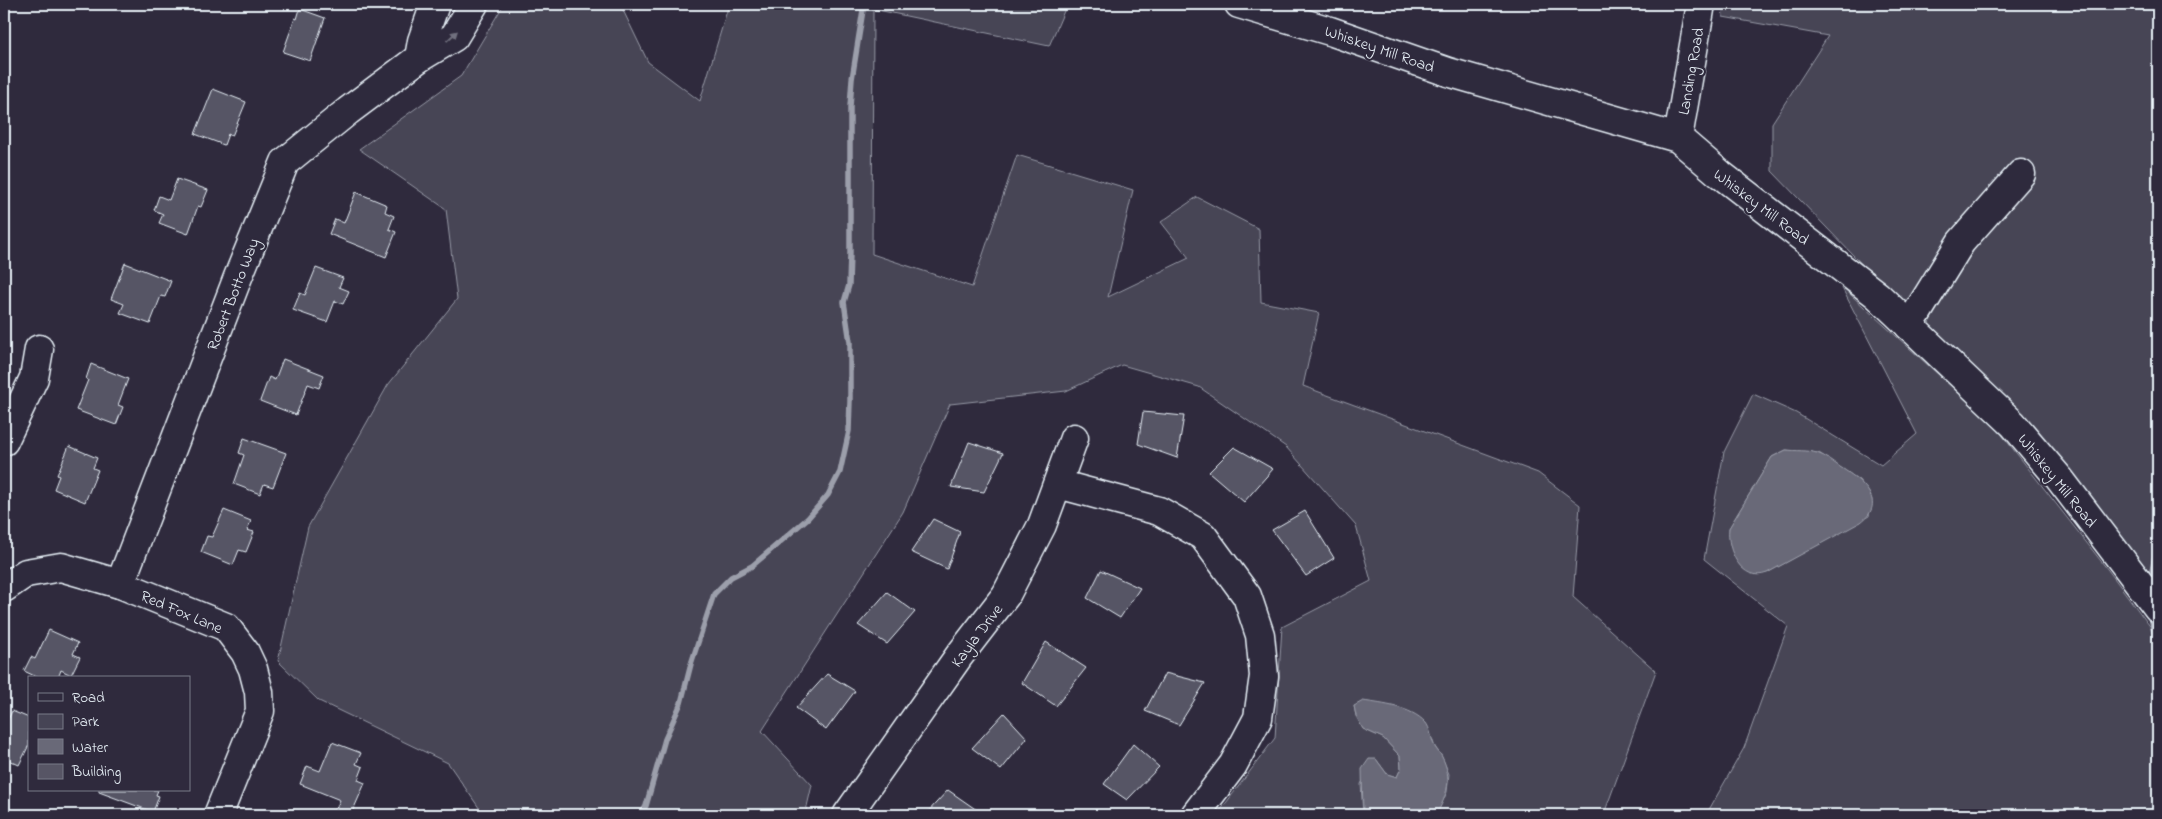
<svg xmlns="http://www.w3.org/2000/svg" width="2162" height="819" font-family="'Indie Flower',sans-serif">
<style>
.green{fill:#464455;stroke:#979aa6;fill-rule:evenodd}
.water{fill:#696978;stroke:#9c9fab}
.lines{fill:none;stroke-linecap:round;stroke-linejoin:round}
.stream{stroke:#9c9fab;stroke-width:5.5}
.building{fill:#575565;stroke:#e8f1f8}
.minor-casing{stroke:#e8f1f8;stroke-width:31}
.minor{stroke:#2f2a3d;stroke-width:28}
.oneway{fill:#70707e}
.labels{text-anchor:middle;stroke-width:4.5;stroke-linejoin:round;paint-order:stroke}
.street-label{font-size:16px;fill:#e8f1f8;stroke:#2f2a3d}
</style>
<rect width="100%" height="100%" fill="#2f2a3d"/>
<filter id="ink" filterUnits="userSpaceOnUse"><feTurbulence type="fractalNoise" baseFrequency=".02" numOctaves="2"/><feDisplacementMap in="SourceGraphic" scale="10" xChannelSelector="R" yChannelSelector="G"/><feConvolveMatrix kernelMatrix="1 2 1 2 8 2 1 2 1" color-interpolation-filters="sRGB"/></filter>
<g filter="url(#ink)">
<g class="green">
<polygon points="504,4 620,4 648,62 700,101 729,4 1067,4 1049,46 873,9 872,254 972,287 1017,155 1133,190 1108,297 1189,258 1161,222 1197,197 1259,229 1261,302 1319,313 1303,386 1538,473 1580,505 1573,597 1656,671 1604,814 1606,815 1436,815 1447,792 1449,774 1441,755 1435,747 1426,723 1354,706 1356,716 1363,729 1383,738 1400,756 1401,768 1397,777 1387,774 1376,759 1361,784 1363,815 1217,815 1275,738 1282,627 1371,581 1356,526 1286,447 1199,387 1122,365 1066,391 950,404 903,512 762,731 812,785 805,815 484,815 448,763 319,701 278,661 308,527 388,385 457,299 446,209 359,149 461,76"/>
<polygon points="1722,4 2158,4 2158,589 1935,340 1772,171 1772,123 1828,36 1723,17"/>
<path d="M1841 286 1995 426 2108 570 2158 637V815H1706L1744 748 1788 626 1704 559 1724 452 1753 394 1796 413 1881 465 1917 434ZM1786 450 1819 453 1859 480 1868 491 1872 500 1869 516 1767 573 1745 570 1734 556 1729 528 1772 457Z"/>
</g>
<g class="water">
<path d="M1786 450C1796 451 1807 450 1817 453 1826 456 1833 462 1840 467 1859 479 1889 501 1861 522L1767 573C1742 583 1726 550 1729 528L1772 457Z"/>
<path d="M1363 701C1383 704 1411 707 1425 722 1431 728 1431 740 1435 747 1437 751 1440 753 1442 757 1453 778 1447 796 1436 815H1363L1362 769 1369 759H1376L1387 774 1397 777 1401 768 1400 756 1383 738 1363 729 1356 716 1354 706Z"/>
</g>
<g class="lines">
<g class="stream">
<polyline points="2151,576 2158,539"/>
<polyline points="2151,618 2158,649"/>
<polyline points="641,815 646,806 665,739 681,703 691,664 714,594 731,577 752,566 808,518 828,495 840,472 849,431 850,401 850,342 844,302 849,285 850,253 850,107 852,79 863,10"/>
</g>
</g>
<g class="building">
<polygon points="300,9 325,18 310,61 283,52 295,18 297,19"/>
<polygon points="213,89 246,102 232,136 228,134 224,145 195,134"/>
<polygon points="177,179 208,190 201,207 198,206 188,234 159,223 163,214 154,210 159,196 169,200"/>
<polygon points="356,192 387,205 385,212 394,216 389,229 396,232 386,257 329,234 335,219 344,223"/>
<polygon points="125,263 171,281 165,297 161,296 150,324 120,313 124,304 111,299"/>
<polygon points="316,268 343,278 339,287 349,291 343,304 335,301 327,322 293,310 300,293 305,295"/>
<polygon points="283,359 324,375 319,388 308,384 296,415 260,401 269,377 275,380"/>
<polygon points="91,364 128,379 118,405 123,407 116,425 76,410 88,380 86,379"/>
<polygon points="1143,412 1184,416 1177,458 1138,444"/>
<polygon points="244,438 286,453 273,487 264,484 260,494 234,484 244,455 239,453"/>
<polygon points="969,442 1003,453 984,492 951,487"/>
<polygon points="69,446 97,458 93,468 98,470 85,502 54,489 59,476 57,475"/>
<polygon points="1234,447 1273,469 1244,502 1209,472"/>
<polygon points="224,510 251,521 247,530 254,532 246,552 239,550 233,565 201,552 207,536 212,537"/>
<polygon points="1305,511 1334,558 1306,576 1272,530"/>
<polygon points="933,519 960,532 947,569 911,552"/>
<polygon points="1101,570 1140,588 1120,618 1087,598"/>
<polygon points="887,592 915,612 887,644 858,625"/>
<polygon points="49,630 78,643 73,654 80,657 71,675 61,670 58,678 39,678 24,671 31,657 35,659"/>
<polygon points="1046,642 1086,668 1056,706 1022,683"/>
<polygon points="1165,673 1205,683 1179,725 1145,711"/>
<polygon points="827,674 855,691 826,730 796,708"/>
<polygon points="12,711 29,718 29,745 19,765 4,758 4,728"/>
<polygon points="1004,713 1027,738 1001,770 972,748"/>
<polygon points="332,742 361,753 356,764 363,767 358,780 365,783 351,815 333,815 340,800 300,784 307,766 320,771"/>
<polygon points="1133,744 1159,767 1127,800 1104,784"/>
<polygon points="99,790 158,790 156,795 159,796 153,812 99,792"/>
<polygon points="948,790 984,815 925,815"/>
</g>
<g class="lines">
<g class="minor-casing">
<g id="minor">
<polyline points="1239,4 1330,31 1448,72 1678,138 1720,174 1877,295 2013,424 2059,478 2158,608"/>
<polyline points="419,58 422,41 435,4"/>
<polyline points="1678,138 1701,4"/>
<polyline points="1909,326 1961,242 2021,174"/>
<polyline points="4,441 34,378 39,349"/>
<polyline points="1058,484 1159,511 1203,536 1247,596 1260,635 1264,676 1258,718 1233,765 1195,815"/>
<polyline points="120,584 238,277 285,162 348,111 419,58 454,37 474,4"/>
<polyline points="4,588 26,573 61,567 120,584 226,627 245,652 253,669 259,692 260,711 218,815"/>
<polyline points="847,815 959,656 1006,595 1042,525 1074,438"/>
</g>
</g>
<use href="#minor" class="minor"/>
</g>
<defs><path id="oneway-solid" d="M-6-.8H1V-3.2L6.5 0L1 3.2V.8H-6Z" transform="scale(1.25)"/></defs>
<use class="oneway" href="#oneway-solid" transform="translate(452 36) rotate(-43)"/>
</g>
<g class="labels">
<g class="street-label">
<text transform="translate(1380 48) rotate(19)" y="6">Whiskey Mill Road</text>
<text transform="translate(1690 71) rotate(-80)" y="6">Landing Road</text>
<text transform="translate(1762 206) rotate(37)" y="6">Whiskey Mill Road</text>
<text transform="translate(232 294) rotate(-69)" y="6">Robert Botto Way</text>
<text transform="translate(2058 480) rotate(51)" y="6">Whiskey Mill Road</text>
<text transform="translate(182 611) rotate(23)" y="6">Red Fox Lane</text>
<text transform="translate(976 635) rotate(-53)" y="6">Kayla Drive</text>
</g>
</g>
<rect width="2162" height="819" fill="none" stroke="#2f2a3d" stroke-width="20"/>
<rect x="10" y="10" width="2142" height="799" fill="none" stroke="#e8f1f8" stroke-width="2" filter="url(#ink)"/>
<rect x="28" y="676" width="162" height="115" fill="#2f2a3d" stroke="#797a88"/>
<rect x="38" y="693" width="25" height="8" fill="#2f2a3d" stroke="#797a88"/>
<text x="72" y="702" font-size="15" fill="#e8f1f8">Road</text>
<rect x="38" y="714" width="25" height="15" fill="#464455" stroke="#797a88"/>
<text x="72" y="726" font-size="15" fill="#e8f1f8">Park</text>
<rect x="38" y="739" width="25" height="15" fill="#696978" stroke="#797a88"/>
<text x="72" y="752" font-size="15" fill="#e8f1f8">Water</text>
<rect x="38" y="764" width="25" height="15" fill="#575565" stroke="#797a88"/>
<text x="72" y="776" font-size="15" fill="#e8f1f8">Building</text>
</svg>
